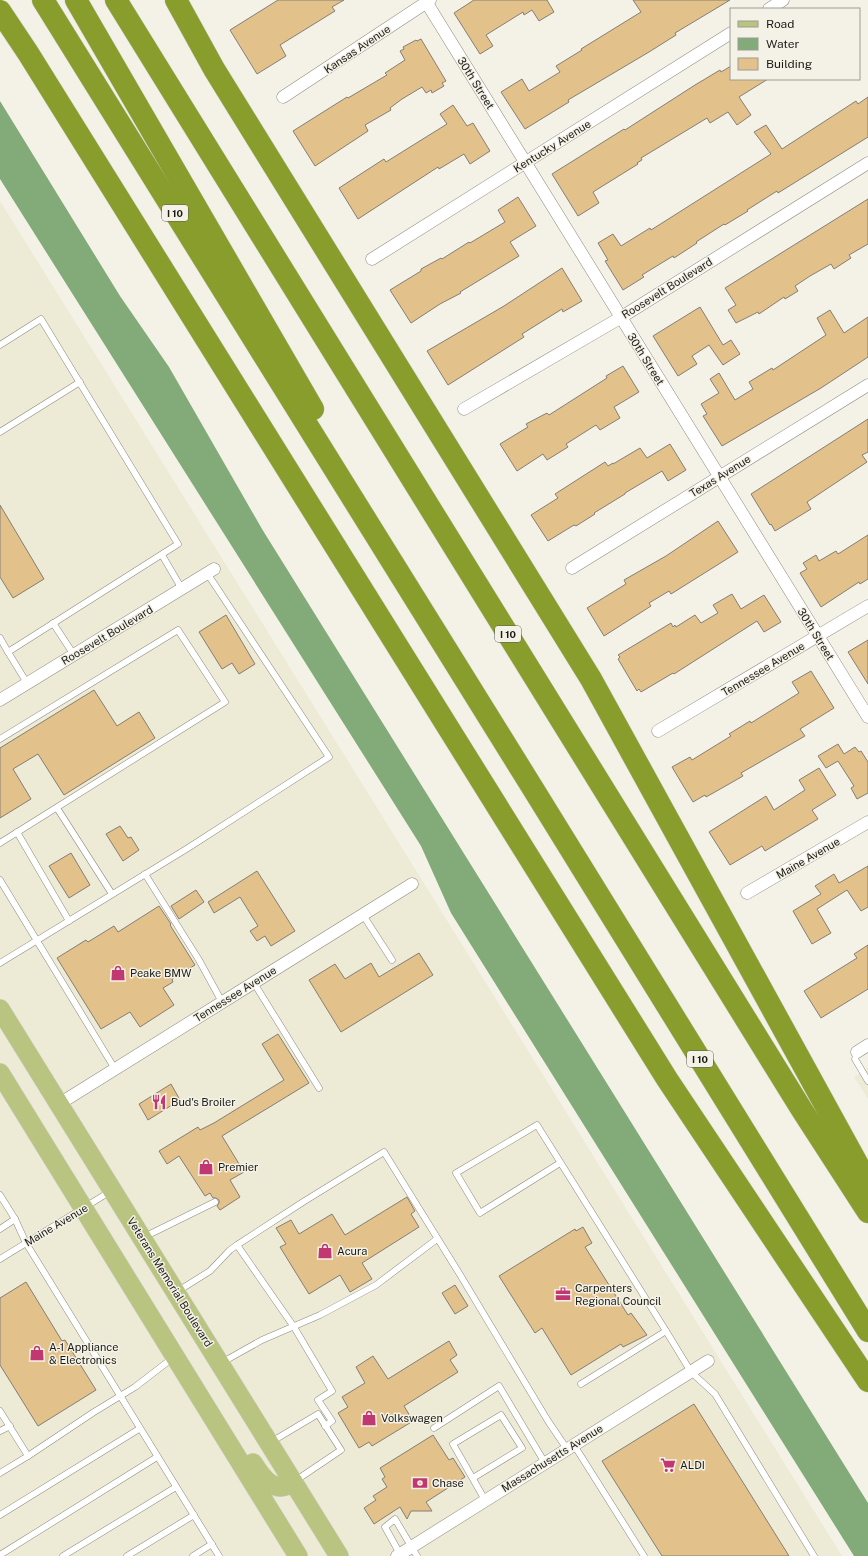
<svg xmlns="http://www.w3.org/2000/svg" width="868" height="1556" font-family="'Public Sans',sans-serif">
<style>
.built{fill:#edead6}
.water{fill:#83aa79}
.building{fill:#e3c18a;stroke:#857e75}
.lines{fill:none;stroke-linecap:round;stroke-linejoin:round}
.service-casing{stroke:#8e8c81;stroke-width:7}
.minor-casing{stroke:#8e8c81;stroke-width:13}
.primary-casing{stroke:#d1d1d0;stroke-width:20}
.motorway-casing{stroke:#d1d1d0;stroke-width:23}
.service{stroke:#fff;stroke-width:6}
.minor{stroke:#fff;stroke-width:12}
.primary{stroke:#b8c480;stroke-width:19}
.motorway{stroke:#889d2b;stroke-width:22}
.labels{text-anchor:middle;stroke-width:3;stroke-linejoin:round;paint-order:stroke}
.shield{fill:#f4f2e6;stroke:#5c5b54;stroke-width:1}
.shield-label{font-size:10px;font-weight:bold;fill:#1b1a16}
.street-label{font-size:11px;fill:#1b1a16;stroke:#f4f2e6}
.poi-label{font-size:11px;fill:#1b1a16;stroke:#f4f2e6;text-anchor:start}
</style>
<rect width="100%" height="100%" fill="#f4f2e6"/>
<g class="built">
<polygon points="0,201 842,1556 0,1556"/>
<polygon points="868,1068 868,1099 854,1077"/>
</g>
<polygon class="water" points="0,101 120,296 169,367 262,529 868,1503 868,1556 854,1556 451,913 421,846 0,179"/>
<g class="building">
<polygon points="278,0 344,0 332,7 335,11 280,45 286,56 257,74 230,30"/>
<polygon points="474,0 547,0 554,12 539,21 532,10 524,15 523,12 486,35 493,46 480,54 454,13"/>
<polygon points="633,0 730,0 675,33 676,35 649,52 568,100 569,102 525,129 501,92 522,79 529,91 560,72 556,66 582,50 581,49 641,12"/>
<polygon points="421,39 446,81 442,83 444,86 432,93 431,90 426,93 422,87 402,99 390,108 391,110 365,125 368,131 315,166 293,131 347,97 348,98 387,75 385,73 405,60 400,51 404,49 403,47 416,40 417,41"/>
<polygon points="731,66 731,79 768,79 739,97 751,115 737,125 728,112 710,123 707,118 641,158 642,160 637,163 638,164 593,192 599,203 578,216 552,174 624,129 625,130 695,85 720,70 721,72"/>
<polygon points="868,97 868,137 778,193 777,191 747,210 748,211 725,225 724,224 696,242 697,243 674,258 673,256 642,275 644,277 623,290 605,261 608,260 598,243 613,234 621,246 650,228 651,230 771,154 754,132 766,125 782,149 856,101 858,104"/>
<polygon points="453,105 467,126 473,123 490,151 470,164 464,154 439,169 438,167 358,219 339,188 384,159 386,162 447,124 440,114"/>
<polygon points="518,197 536,226 510,242 519,256 460,292 461,293 440,304 411,323 390,290 421,271 421,269 441,258 442,259 469,242 470,243 505,222 498,210"/>
<polygon points="868,199 868,244 849,255 851,258 834,269 831,264 810,276 795,286 798,291 785,299 784,297 759,314 758,312 736,323 728,310 736,305 725,288"/>
<polygon points="562,268 582,301 563,312 562,309 522,334 524,337 448,385 427,351 504,306"/>
<polygon points="700,307 723,345 731,340 740,354 723,365 709,345 692,356 697,364 678,376 653,336"/>
<polygon points="830,310 844,333 868,317 868,357 821,388 722,446 703,416 707,414 701,404 719,393 710,379 719,373 735,400 753,389 749,382 772,368 773,370 826,335 817,318"/>
<polygon points="623,366 639,392 614,407 620,418 600,430 596,425 566,444 568,447 547,460 543,454 517,471 500,444 528,427 526,424 547,413 549,415 607,378 606,376"/>
<polygon points="868,419 868,452 862,455 867,462 807,502 811,509 775,531 771,524 770,525 751,494"/>
<polygon points="670,444 686,470 668,481 662,471 625,493 625,494 594,513 595,514 576,526 574,525 548,541 531,515 558,498 555,494 605,462 608,466 613,463 613,464 640,448 647,458"/>
<polygon points="0,505 44,579 13,598 0,577"/>
<polygon points="718,521 738,552 671,594 669,591 649,603 651,606 604,636 587,608 626,584 624,580 666,556"/>
<polygon points="868,535 868,579 860,584 859,582 821,607 800,573 807,569 803,563 816,555 819,561 836,551 838,554"/>
<polygon points="732,594 741,609 764,595 781,622 764,632 757,621 674,674 673,673 641,692 639,689 637,691 618,659 620,657 618,655 671,623 673,627 675,625 676,627 695,615 701,623 718,613 713,605"/>
<polygon points="226,615 255,664 239,674 232,663 222,669 199,632"/>
<polygon points="868,640 868,684 848,652"/>
<polygon points="811,671 834,708 800,729 805,736 741,773 743,776 722,788 706,797 705,795 693,802 672,767 690,757 692,760 731,736 729,734 750,721 751,723 799,693 792,682"/>
<polygon points="94,690 117,726 139,712 155,738 64,795 38,754 13,769 31,799 0,818 0,748"/>
<polygon points="838,744 844,754 855,747 859,752 861,751 868,762 868,793 857,799 851,788 854,786 838,761 826,768 818,756"/>
<polygon points="819,768 836,795 812,810 818,819 765,851 762,846 730,865 709,832 766,796 774,810 805,790 799,780"/>
<polygon points="120,826 128,838 131,837 139,850 123,861 106,834"/>
<polygon points="71,853 90,885 69,898 49,866"/>
<polygon points="868,866 868,907 861,911 847,890 817,909 831,933 812,944 793,911 821,894 815,886 834,874 839,883"/>
<polygon points="257,871 295,931 271,946 265,936 257,941 250,931 258,926 240,897 214,913 208,902"/>
<polygon points="196,890 204,902 179,919 171,906"/>
<polygon points="159,906 171,924 170,925 195,965 172,979 173,982 163,988 174,1005 140,1027 130,1012 101,1029 57,958 86,940 88,942 114,926 118,932"/>
<polygon points="868,945 868,989 821,1018 804,991 857,958 854,954"/>
<polygon points="419,953 433,975 341,1032 309,980 335,964 345,979 371,963 379,977"/>
<polygon points="278,1034 309,1083 222,1136 244,1172 230,1180 240,1197 220,1210 217,1206 219,1203 219,1200 216,1198 213,1198 210,1193 205,1196 179,1156 167,1164 159,1151 198,1127 200,1130 214,1123 284,1080 262,1044"/>
<polygon points="171,1084 180,1100 148,1120 139,1104"/>
<polygon points="407,1197 415,1211 411,1214 419,1227 362,1263 372,1279 350,1292 340,1275 309,1294 280,1247 286,1244 276,1228 291,1220 299,1234 332,1214 345,1235"/>
<polygon points="583,1227 592,1243 585,1247 628,1315 631,1313 647,1335 623,1347 621,1344 571,1375 542,1328 535,1333 499,1276 575,1229 576,1231"/>
<polygon points="26,1282 62,1341 65,1340 96,1390 38,1426 0,1365 0,1298"/>
<polygon points="455,1285 468,1306 455,1314 442,1293"/>
<polygon points="449,1341 457,1355 450,1360 458,1372 404,1406 413,1421 372,1446 369,1442 359,1448 338,1413 348,1407 342,1397 365,1383 356,1367 373,1356 388,1379"/>
<polygon points="694,1404 789,1556 662,1556 602,1461"/>
<polygon points="433,1435 449,1460 453,1458 465,1477 426,1502 432,1511 411,1511 407,1519 400,1507 374,1524 364,1508 376,1500 373,1496 387,1487 382,1479 385,1477 380,1468"/>
</g>
<g class="lines">
<g class="service-casing">
<g id="service">
<polyline points="0,345 41,319 178,544 8,652 0,638"/>
<polyline points="0,432 80,382"/>
<polyline points="162,555 182,589"/>
<polyline points="53,623 74,655"/>
<polyline points="8,652 27,683"/>
<polyline points="0,739 178,630 225,702 0,843"/>
<polyline points="57,808 112,894"/>
<polyline points="17,832 69,921"/>
<polyline points="145,874 199,960 222,1002"/>
<polyline points="0,880 115,1069"/>
<polyline points="363,915 392,960"/>
<polyline points="0,963 188,848 329,757 207,573"/>
<polyline points="254,983 319,1088"/>
<polyline points="857,1052 855,1059 868,1081"/>
<polyline points="560,1163 480,1213 456,1173 537,1125 666,1331"/>
<polyline points="0,1195 15,1219 26,1243 219,1556"/>
<polyline points="0,1229 15,1219"/>
<polyline points="144,1237 215,1202"/>
<polyline points="237,1245 294,1327 332,1391 318,1400 332,1421 325,1426"/>
<polyline points="0,1259 111,1191"/>
<polyline points="178,1291 210,1271 230,1250 237,1245 303,1202 384,1152 459,1273 548,1421 567,1449"/>
<polyline points="221,1363 262,1340 320,1315 376,1285 437,1239"/>
<polyline points="581,1384 666,1331 691,1372 715,1394 814,1556"/>
<polyline points="0,1411 28,1456 0,1473"/>
<polyline points="434,1428 499,1386 545,1463"/>
<polyline points="0,1431 10,1426"/>
<polyline points="271,1442 318,1414 341,1450 295,1481"/>
<polyline points="574,1445 644,1556"/>
<polyline points="28,1456 94,1412 135,1387 174,1357"/>
<polyline points="473,1478 522,1448 501,1415 453,1444 485,1500"/>
<polyline points="0,1515 139,1429"/>
<polyline points="400,1554 385,1527 395,1519 417,1556"/>
<polyline points="0,1555 157,1457"/>
<polyline points="63,1556 176,1487"/>
<polyline points="127,1556 194,1515"/>
<polyline points="193,1556 212,1544"/>
</g>
</g>
<g class="minor-casing">
<g id="minor">
<polyline points="425,0 868,717"/>
<polyline points="769,9 783,0"/>
<polyline points="283,97 430,0"/>
<polyline points="372,259 731,33"/>
<polyline points="464,409 620,318 868,163"/>
<polyline points="572,568 868,385"/>
<polyline points="0,700 214,569"/>
<polyline points="658,731 868,606"/>
<polyline points="747,893 868,822"/>
<polyline points="857,1052 868,1045"/>
<polyline points="59,1104 412,884"/>
<polyline points="397,1556 708,1361"/>
</g>
</g>
<g class="primary-casing">
<g id="primary">
<polyline points="0,1009 339,1556"/>
<polyline points="0,1073 298,1556"/>
<path d="M253 1463C263 1479 275 1495 293 1482"/>
</g>
</g>
<g class="motorway-casing">
<g id="motorway">
<polyline points="43,0 532,787 868,1331"/>
<polyline points="76,0 313,409"/>
<polyline points="116,0 802,1110 868,1212"/>
<polyline points="176,0 214,69 591,679 868,1183"/>
<polyline points="0,11 28,53 667,1079 868,1381"/>
</g>
</g>
<use href="#service" class="service"/>
<use href="#minor" class="minor"/>
<use href="#primary" class="primary"/>
<use href="#motorway" class="motorway"/>
</g>
<defs>
<g id="shop-bare" transform="scale(1.2)"><path d="M-5-2.5h2.3a2.7 3.5 0 0 1 5.4 0H5L5.5 6h-11ZM-1.5-2.5h3a1.5 2.3 0 0 0-3 0Z" fill="#c13771" stroke="#f4f2e6" stroke-width="2.5" paint-order="stroke"/></g>
<g id="restaurant-bare" transform="scale(1.2)"><path d="M-5-6h1v4h1v-4h1v4h1v-4h1v5L-1.5 .5V6h-2V.5L-5-1ZM5-6V6H3V1.5H1.5Q1.5-4 5-6Z" fill="#c13771" stroke="#f4f2e6" stroke-width="2.5" paint-order="stroke"/></g>
<g id="office-bare" transform="scale(1.2)"><path d="M-6-3h4V-5.5h4V-3h4V5H-6ZM-1-4.5V-3h2v-1.5ZM-6 0V1H6V0Z" fill="#c13771" stroke="#f4f2e6" stroke-width="2.5" paint-order="stroke"/></g>
<g id="supermarket-bare" transform="scale(1.2)"><path d="M-6-5.5h2.5l.6 2H6L4.5 2H-2.5L-4.4-4H-6ZM-1.5 3.2a1.3 1.3 0 1 0 .1 0ZM3 3.2a1.3 1.3 0 1 0 .1 0Z" fill="#c13771" stroke="#f4f2e6" stroke-width="2.5" paint-order="stroke"/></g>
<g id="bank-bare" transform="scale(1.2)"><path d="M-6-4H6V4H-6ZM0-2.3a2.3 2.3 0 1 0 0 4.6a2.3 2.3 0 1 0 0-4.6Z" fill="#c13771" stroke="#f4f2e6" stroke-width="2.5" paint-order="stroke"/></g>
</defs>
<g fill-rule="evenodd">
<use href="#shop-bare" x="118" y="973"/>
<use href="#restaurant-bare" x="159" y="1102"/>
<use href="#shop-bare" x="206" y="1167"/>
<use href="#shop-bare" x="325" y="1251"/>
<use href="#office-bare" x="563" y="1294"/>
<use href="#shop-bare" x="37" y="1353"/>
<use href="#shop-bare" x="369" y="1418"/>
<use href="#supermarket-bare" x="668" y="1465"/>
<use href="#bank-bare" x="420" y="1483"/>
</g>
<g class="labels">
<g class="shield">
<rect x="162" y="205" width="26" height="16" rx="3"/>
<rect x="495" y="626" width="26" height="16" rx="3"/>
<rect x="687" y="1051" width="26" height="16" rx="3"/>
</g>
<g class="shield-label">
<text x="175" y="217">I 10</text>
<text x="508" y="638">I 10</text>
<text x="700" y="1063">I 10</text>
</g>
<g class="street-label">
<text transform="translate(357 49) rotate(-34)" y="4">Kansas Avenue</text>
<text transform="translate(476 83) rotate(58)" y="4">30th Street</text>
<text transform="translate(552 146) rotate(-32)" y="4">Kentucky Avenue</text>
<text transform="translate(667 288) rotate(-32)" y="4">Roosevelt Boulevard</text>
<text transform="translate(646 359) rotate(58)" y="4">30th Street</text>
<text transform="translate(720 476) rotate(-32)" y="4">Texas Avenue</text>
<text transform="translate(816 634) rotate(58)" y="4">30th Street</text>
<text transform="translate(107 635) rotate(-31)" y="4">Roosevelt Boulevard</text>
<text transform="translate(763 669) rotate(-31)" y="4">Tennessee Avenue</text>
<text transform="translate(808 858) rotate(-30)" y="4">Maine Avenue</text>
<text transform="translate(235 994) rotate(-32)" y="4">Tennessee Avenue</text>
<text transform="translate(56 1225) rotate(-31)" y="4">Maine Avenue</text>
<text transform="translate(170 1282) rotate(58)" y="4">Veterans Memorial Boulevard</text>
<text transform="translate(552 1458) rotate(-32)" y="4">Massachusetts Avenue</text>
</g>
<g class="poi-label">
<text x="130" y="977">Peake BMW</text>
<text x="171" y="1106">Bud's Broiler</text>
<text x="218" y="1171">Premier</text>
<text x="337" y="1255">Acura</text>
<text x="575" y="1292">Carpenters<tspan x="575" dy="13">Regional Council</tspan></text>
<text x="49" y="1351">A-1 Appliance<tspan x="49" dy="13">&amp; Electronics</tspan></text>
<text x="381" y="1422">Volkswagen</text>
<text x="680" y="1469">ALDI</text>
<text x="432" y="1487">Chase</text>
</g>
</g>
<rect x="730" y="8" width="130" height="72" fill="#f4f2e6" stroke="#9d9c93"/>
<rect x="738" y="21" width="20" height="6" fill="#b8c480" stroke="#9d9c93"/>
<text x="766" y="28" font-size="12" fill="#1b1a16">Road</text>
<rect x="738" y="38" width="20" height="12" fill="#83aa79" stroke="#9d9c93"/>
<text x="766" y="48" font-size="12" fill="#1b1a16">Water</text>
<rect x="738" y="58" width="20" height="12" fill="#e3c18a" stroke="#9d9c93"/>
<text x="766" y="68" font-size="12" fill="#1b1a16">Building</text>
</svg>
